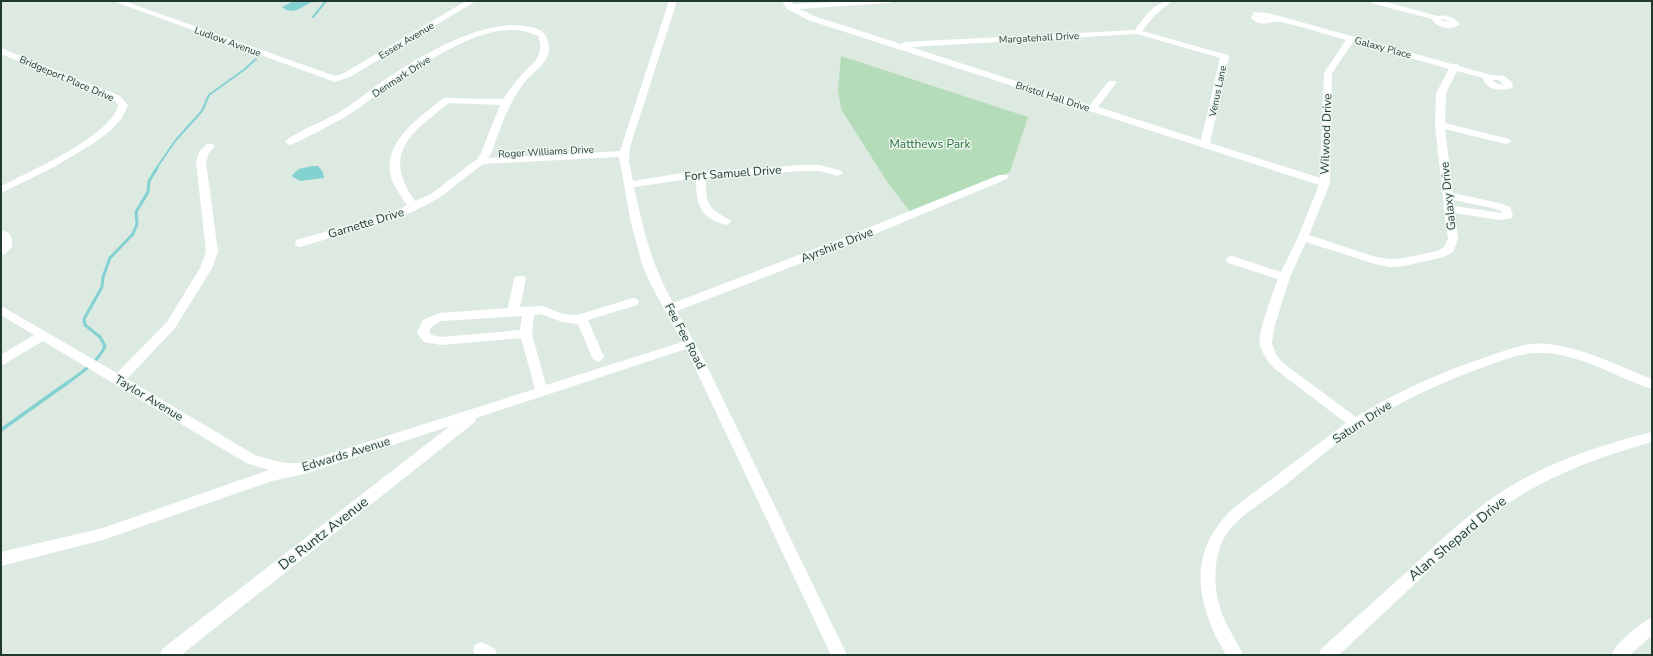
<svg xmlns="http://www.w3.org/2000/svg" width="1653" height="656" font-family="'Nunito Sans',sans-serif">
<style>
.green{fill:#b5dcb9}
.water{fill:#83d1d0}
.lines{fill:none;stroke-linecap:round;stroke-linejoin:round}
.stream-far2{stroke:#83d1d0;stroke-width:2}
.stream-far1{stroke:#83d1d0;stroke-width:3}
.stream{stroke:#83d1d0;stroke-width:3.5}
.minor{fill:#fff;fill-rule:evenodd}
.labels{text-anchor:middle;stroke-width:3;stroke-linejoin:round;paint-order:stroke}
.far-street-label{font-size:10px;fill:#1f392e;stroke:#eef6f1}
.street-label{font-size:12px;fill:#1f392e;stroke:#eef6f1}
.park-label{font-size:12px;fill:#297039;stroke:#eef6f1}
.near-street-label{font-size:14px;fill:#1f392e;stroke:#eef6f1}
</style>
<rect width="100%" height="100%" fill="#ddeae2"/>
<polygon class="green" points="841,56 1028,117 1010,172 910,212 886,180 841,109 838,90"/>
<g class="water">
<path d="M294 1H314C303 5 294 17 282 7Z"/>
<polygon points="312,166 318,166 323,172 324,178 300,181 293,177 292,175 299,169"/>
</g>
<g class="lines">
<g class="stream-far2">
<polyline points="313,17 326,1"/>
<polyline points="156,169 175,141 202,111 209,95 245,69 256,59"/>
</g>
<path class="stream-far1" d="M66 384C80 373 98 363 105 346L100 337 85 325 84 319 102 287 103 277 110 258 133 234 137 224 136 212 148 192 149 181 157 168"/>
<polyline class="stream" points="1,430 67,383"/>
<g class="minor">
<polygon points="113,1 124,1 335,76 344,73 466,1 476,1 350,77 335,82"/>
<path d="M669 1H677L630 147 629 161 633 181 682 173 802 165H820L842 171 843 173 838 176 820 171H802L706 177C706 204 706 207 730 220L731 222 726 225C699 218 696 203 696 178L634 187C643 229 652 266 673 303L838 240 999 175H1007L1008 177 1007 179 846 246 677 311 704 360 847 655H831L686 349 476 418 475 422 181 655H160L162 649 450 426 304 474 272 481 103 540 1 566V552L103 528 269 470 246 463 43 341 1 366V355L34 335 1 315V306L117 373 167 322 200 268 206 252 196 162 199 152 207 144H213L215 146 209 153 206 162 218 252 212 268 175 328 127 379 255 455C272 460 288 466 304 462L535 389 521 338 441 345 424 342 417 333 423 320 439 313 508 308 514 279 516 276H524L526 279 520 307 542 306 563 314 577 315 633 298 637 299 639 302 637 305 588 320 604 357 602 360 598 362 594 360 592 357 578 324 562 322 541 314 534 315 532 334 546 385 682 342 650 283 642 264 631 223 619 157 483 164 439 198 418 209 400 217 300 247 296 246 295 243 296 240 392 213 407 205C401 196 392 185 390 173 385 140 421 116 444 98L503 99C508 92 513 85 519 78 531 64 546 57 538 36 500 17 452 47 420 66 409 73 397 80 386 87 373 97 359 109 345 117 328 127 310 135 293 144L290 145 285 142C292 133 327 120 338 113 353 104 366 93 380 83 419 57 479 19 527 26 540 28 548 33 549 47 550 63 533 72 524 83 508 104 500 129 491 154L488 158 620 151ZM449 103 500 105 481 153 477 159 431 194 415 201C381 153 411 133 449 103ZM522 316 520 330 441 337 432 335 429 332 432 326 441 321Z"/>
<path d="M782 1H791L794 4 851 1H894L890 3 799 9 814 16 901 44 905 42 1135 30C1145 17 1154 1 1172 1L1156 14 1142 31 1228 55 1229 57 1210 143 1320 178 1324 73 1346 40C1324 34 1302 26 1280 22 1270 20 1262 29 1251 18L1254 12 1268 13 1452 64H1458L1459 66 1491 75 1504 76 1512 82 1513 86 1512 88C1502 91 1486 91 1483 78L1457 71 1446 93 1445 123 1509 139 1511 141 1509 143 1506 144 1445 129 1453 193 1499 203 1510 207 1513 216 1512 218 1499 220 1455 213 1458 239 1453 252 1444 257 1404 266 1390 267 1375 264 1306 242 1290 277 1274 328 1272 344 1277 356 1283 363 1356 417C1399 390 1446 370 1495 354 1511 348 1530 342 1548 344 1584 348 1619 366 1652 379V389C1615 377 1578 352 1538 353 1520 353 1501 361 1484 367 1436 384 1388 407 1347 436 1323 453 1302 472 1279 490 1259 505 1231 520 1221 544 1211 570 1215 601 1227 625 1232 635 1239 645 1243 655H1226C1195 603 1186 550 1236 506L1346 423 1275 369C1268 362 1263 355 1260 345 1257 333 1273 293 1278 279L1228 263 1226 260 1228 257 1232 256 1281 272 1298 237 1319 185 808 20 787 9ZM1260 17 1269 19H1266ZM1137 34 1220 58 1201 140 1098 107 1116 83 1115 81H1109L1090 105 911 47ZM1353 42 1449 69 1436 93 1435 125 1444 206 1443 208 1444 210 1448 239 1444 247 1437 251 1404 258 1390 259 1376 257 1309 235 1330 183 1332 73ZM1492 80H1499L1504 85 1497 84ZM1454 200 1496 209 1501 211 1502 213 1454 206Z"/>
<path d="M1370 1H1383L1437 16C1447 14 1454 17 1460 24 1452 31 1437 29 1432 19L1371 3ZM1443 19 1451 23 1441 20Z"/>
<path d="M1 48 120 96 128 105 122 118 110 131 94 143 54 167 1 193V186C33 170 92 144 113 116 116 113 117 109 118 105L114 100 1 54Z"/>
<path d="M1 230C12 233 12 237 12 247L5 254 1 255Z"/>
<path d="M1652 432V442C1605 455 1560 471 1518 497 1482 519 1453 548 1423 576 1395 603 1366 629 1339 655H1319L1321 649C1351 622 1381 595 1411 568 1441 540 1471 511 1506 489 1551 461 1601 445 1652 432Z"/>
<path d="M1652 618V635L1630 655H1611C1617 642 1639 623 1652 618Z"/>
<polygon points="481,642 495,649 497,655 475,655 473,650 475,645"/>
</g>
</g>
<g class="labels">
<g class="far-street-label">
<text transform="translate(1039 37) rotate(-3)" y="4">Margatehall Drive</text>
<text transform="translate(406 40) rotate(-31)" y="4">Essex Avenue</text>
<text transform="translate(228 41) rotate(20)" y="4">Ludlow Avenue</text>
<text transform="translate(1383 47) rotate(15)" y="4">Galaxy Place</text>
<text transform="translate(401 76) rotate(-33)" y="4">Denmark Drive</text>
<text transform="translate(67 78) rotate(23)" y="4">Bridgeport Place Drive</text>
<text transform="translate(1217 91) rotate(-78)" y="4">Venus Lane</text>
<text transform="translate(1053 96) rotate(18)" y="4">Bristol Hall Drive</text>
<text transform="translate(546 151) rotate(-3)" y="4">Roger Williams Drive</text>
</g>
<g class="street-label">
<text transform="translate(1326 134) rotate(-88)" y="4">Wilwood Drive</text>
<text transform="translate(733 173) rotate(-4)" y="4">Fort Samuel Drive</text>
<text transform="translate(1448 196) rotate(-96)" y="4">Galaxy Drive</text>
<text transform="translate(366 223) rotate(-17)" y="4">Garnette Drive</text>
<text transform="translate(837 245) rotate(-21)" y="4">Ayrshire Drive</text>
<text transform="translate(685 336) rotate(62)" y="4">Fee Fee Road</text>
<text transform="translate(149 398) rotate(31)" y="4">Taylor Avenue</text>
<text transform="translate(1362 422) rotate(-33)" y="4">Saturn Drive</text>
<text transform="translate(346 454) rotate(-17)" y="4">Edwards Avenue</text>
</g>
<g class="park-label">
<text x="930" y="148">Matthews Park</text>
</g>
<g class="near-street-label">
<text transform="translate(323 533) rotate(-38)" y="5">De Runtz Avenue</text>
<text transform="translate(1457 538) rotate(-40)" y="5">Alan Shepard Drive</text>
</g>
</g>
<rect width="1653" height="656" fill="none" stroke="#1f392e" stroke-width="4"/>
</svg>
